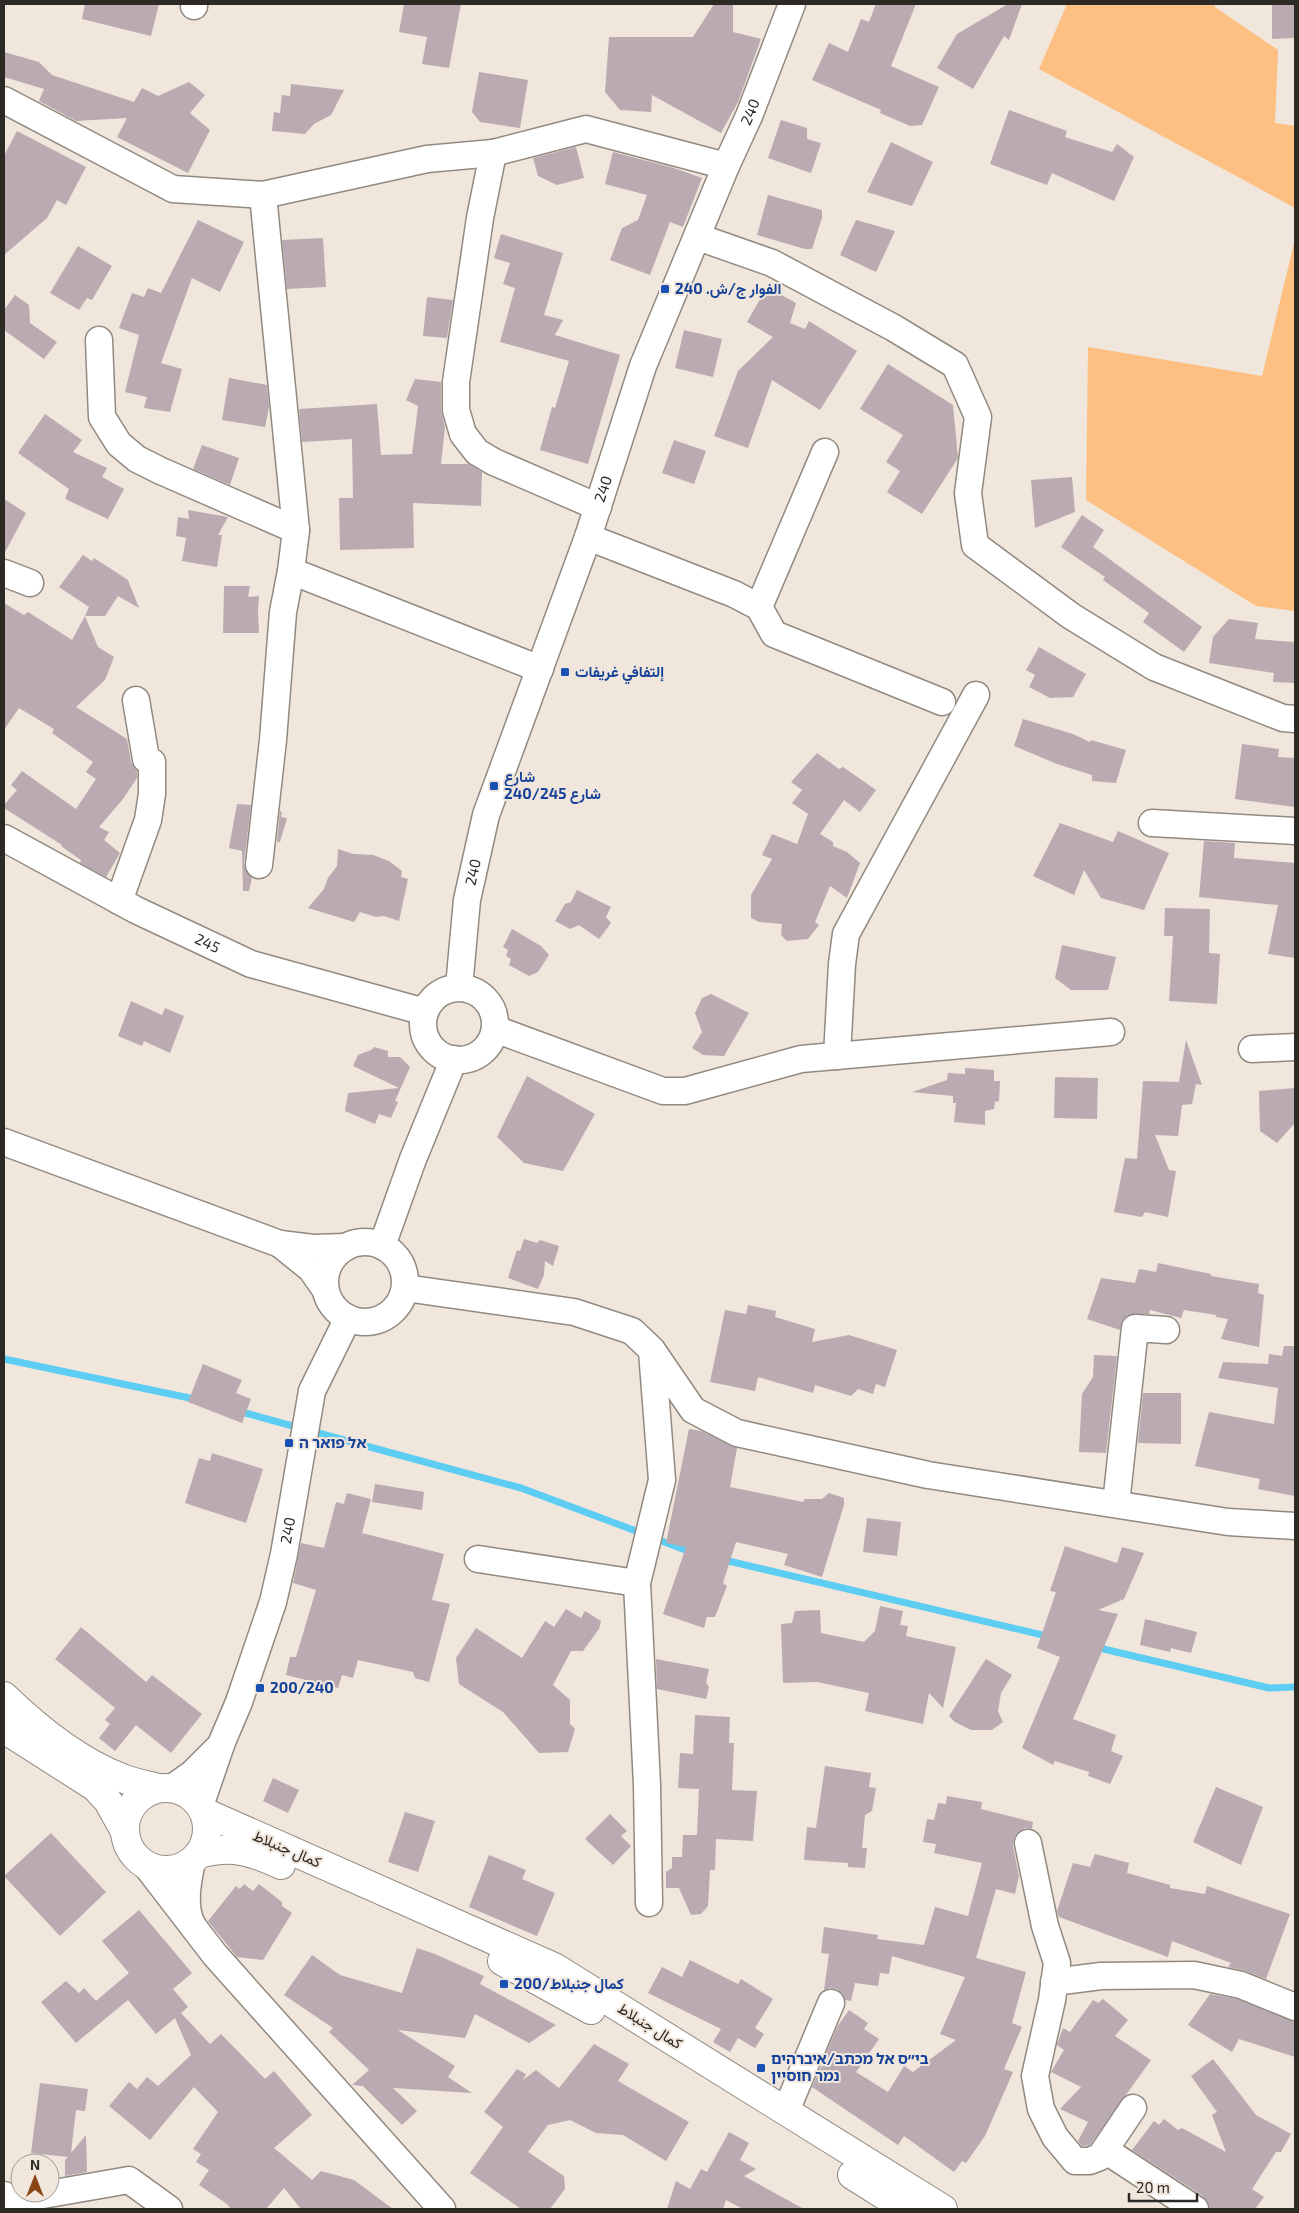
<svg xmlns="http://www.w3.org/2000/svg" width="1299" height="2213" font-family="'Exo 2',Vazirmatn,'Noto Sans Hebrew',sans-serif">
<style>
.green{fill:#fdc082}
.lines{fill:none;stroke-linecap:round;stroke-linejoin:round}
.stream{stroke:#5dcdf3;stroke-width:7}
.building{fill:#b9abb1}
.minor-casing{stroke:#928980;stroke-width:29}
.major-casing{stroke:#928980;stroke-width:30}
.minor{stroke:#fff;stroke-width:26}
.major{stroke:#fff;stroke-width:28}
.transit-dot{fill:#1a4fb4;stroke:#f0e6dc;stroke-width:2}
.labels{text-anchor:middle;stroke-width:4;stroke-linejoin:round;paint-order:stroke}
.street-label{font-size:15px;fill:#2d2925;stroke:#f0e6dc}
.transit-label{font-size:15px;font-weight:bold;fill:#164399;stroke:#f0e6dc;text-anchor:start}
</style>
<rect width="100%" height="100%" fill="#f0e6dc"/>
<g class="green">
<polygon points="1067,4 1215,4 1215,7 1278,50 1275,123 1295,126 1295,208 1039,69"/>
<polygon points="1295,239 1295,611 1256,606 1086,500 1088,347 1262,376"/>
</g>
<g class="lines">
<g class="stream">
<polyline points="4,1359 199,1400"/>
<polyline points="238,1411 300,1428"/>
<polyline points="311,1431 521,1488 644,1534"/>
<polyline points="654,1538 693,1553"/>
<polyline points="720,1559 1051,1637"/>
<polyline points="1095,1647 1269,1688 1295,1687"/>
</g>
</g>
<g class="building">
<polygon points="85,4 159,4 151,36 82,19"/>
<polygon points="404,4 461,4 449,68 422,64 427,37 399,32"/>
<polygon points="714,4 733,4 733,32 761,39 738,102 721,133 652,95 651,112 620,110 605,92 609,37 693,37"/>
<polygon points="876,4 916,4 891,66 939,87 922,125 910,126 880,113 881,110 812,80 829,43 848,52 861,19 869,22"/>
<polygon points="1008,4 1022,4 1009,40 1004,36 973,89 937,68 957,34"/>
<polygon points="1272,4 1295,4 1295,38 1272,39"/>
<polygon points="4,52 39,62 52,75 134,102 142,88 158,96 189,82 205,95 190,113 210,130 188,173 117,137 127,118 76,121 39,101 44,89 4,77"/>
<polygon points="479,72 528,80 520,128 480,122 472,112"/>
<polygon points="291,84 344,90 331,115 314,124 305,134 272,131 274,112 280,113 282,95 290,96"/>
<polygon points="1009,110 1067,131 1065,137 1112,152 1117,144 1134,157 1114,201 1052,173 1047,185 990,164"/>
<polygon points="781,120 807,128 807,139 821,143 811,173 768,158"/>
<polygon points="17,131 86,167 66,205 57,200 47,218 4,255 4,156"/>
<polygon points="891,142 933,162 912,206 867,192"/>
<polygon points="576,147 584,178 557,185 538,176 533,158"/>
<polygon points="613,152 674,168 702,178 683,227 670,222 650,275 610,260 622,228 638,220 647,195 605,184"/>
<polygon points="768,195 822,210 822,218 812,249 805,249 757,235"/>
<polygon points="198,220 244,242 220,292 192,278 161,363 182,369 170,412 144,408 147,397 125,392 139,335 119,328 132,293 144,297 148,288 161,293"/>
<polygon points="856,220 895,231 876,272 840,255"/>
<polygon points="501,234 563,253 544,315 563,320 555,335 620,355 588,464 540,450 552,407 555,408 569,361 500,342 515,288 503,284 510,263 494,258"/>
<polygon points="323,238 326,287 287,289 282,240"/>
<polygon points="78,246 112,266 92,300 87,298 79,310 50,293"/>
<polygon points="767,287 796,303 790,323 805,329 809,321 857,351 820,410 772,380 748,448 714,436 738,371 773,337 747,322"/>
<polygon points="15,295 29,305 30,323 57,342 44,359 4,330 4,310"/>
<polygon points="427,297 453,300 447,338 423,336"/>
<polygon points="684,330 722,339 713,377 675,368"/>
<polygon points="888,364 953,405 958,458 922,514 887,492 900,471 886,462 903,435 860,409"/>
<polygon points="229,378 267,385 269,407 265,427 222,420"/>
<polygon points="415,379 441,382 441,410 445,427 441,464 469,464 482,472 481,506 413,503 414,548 340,550 339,498 353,498 352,439 302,442 299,409 377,404 381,455 412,454 418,406 406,400"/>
<polygon points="45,414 82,440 73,452 107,468 102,477 124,489 108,519 65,499 69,489 18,453"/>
<polygon points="674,440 706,451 694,484 662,473"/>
<polygon points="202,445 239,458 230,485 193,469"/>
<polygon points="1072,477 1075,512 1035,528 1031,480"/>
<polygon points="4,499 26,513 4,554"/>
<polygon points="188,510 228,517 218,535 222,535 217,567 182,561 186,538 176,536 178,517 189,519"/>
<polygon points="1082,515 1104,530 1093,547 1202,627 1184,652 1143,622 1149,613 1103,580 1105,577 1061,547"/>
<polygon points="83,555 92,561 94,558 128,580 139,608 118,596 105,616 85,616 89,607 59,587"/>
<polygon points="224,586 250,586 248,597 259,596 258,611 259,633 223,633"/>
<polygon points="4,603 24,615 28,612 72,640 85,616 98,647 114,657 105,680 76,707 127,739 131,762 137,771 137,778 123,799 99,827 109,832 104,840 120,853 106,877 80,863 81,860 61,846 62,845 4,808 4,805 17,790 11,785 22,771 76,809 96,779 86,772 93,762 52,733 54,729 19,708 4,730"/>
<polygon points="1229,619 1258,623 1255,639 1295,642 1295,683 1273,682 1274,673 1209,663 1213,637"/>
<polygon points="1039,647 1086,674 1073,697 1050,698 1029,687 1035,675 1026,670"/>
<polygon points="1023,719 1073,734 1090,742 1091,740 1126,750 1116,783 1092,781 1092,775 1057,764 1014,746"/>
<polygon points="1242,744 1279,749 1278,757 1295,758 1295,807 1235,799"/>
<polygon points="817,753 839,769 843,767 876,790 860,812 844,800 820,834 833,842 833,846 847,852 860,863 847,898 830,886 815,922 819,925 808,939 787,941 781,935 782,924 759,922 751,918 751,895 772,859 762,855 772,834 797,844 808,814 792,803 802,790 791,782"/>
<polygon points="237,804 251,805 244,863 246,871 252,878 249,891 243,891 242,851 229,848"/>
<polygon points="280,811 282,812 281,817 287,818 280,842 277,842"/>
<polygon points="1060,823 1113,842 1118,831 1169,853 1144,910 1101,898 1084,870 1074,895 1033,876"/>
<polygon points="1204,841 1235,843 1234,858 1295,863 1295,958 1268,954 1278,905 1199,897"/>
<polygon points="338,849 353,854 373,855 389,861 402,871 401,877 408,879 399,921 384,916 376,917 360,912 354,922 308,908 324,889 328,878 337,866"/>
<polygon points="577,890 611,907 606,917 611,923 599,939 579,925 570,929 555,921 565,904 571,902"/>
<polygon points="1165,908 1210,909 1209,953 1220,954 1217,1004 1169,1001 1173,936 1164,936"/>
<polygon points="512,929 541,946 549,955 538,972 529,976 509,965 511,959 506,956 508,950 503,947"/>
<polygon points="1062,945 1116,957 1108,990 1071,990 1055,978"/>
<polygon points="711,994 749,1013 724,1056 703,1055 692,1048 702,1032 695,1013 702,998"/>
<polygon points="131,1001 162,1015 165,1008 184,1016 170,1053 144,1041 142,1046 118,1036"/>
<polygon points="1186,1040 1202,1085 1196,1084 1192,1104 1182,1105 1178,1136 1155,1135 1169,1170 1176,1171 1168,1217 1145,1212 1142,1217 1114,1212 1125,1158 1137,1159 1143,1081 1179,1082"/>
<polygon points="374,1047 388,1051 388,1057 400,1057 410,1067 395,1101 398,1102 391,1118 379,1114 375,1124 345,1111 348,1093 399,1088 353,1066 358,1055 371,1050"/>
<polygon points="965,1068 994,1070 994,1081 1000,1081 999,1101 995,1102 994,1109 985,1111 985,1125 954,1122 956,1103 953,1103 953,1096 912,1092 947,1080 948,1073 965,1074"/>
<polygon points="527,1076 595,1114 563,1171 524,1163 497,1137"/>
<polygon points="1055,1077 1098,1078 1097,1119 1054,1118"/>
<polygon points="1295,1088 1295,1123 1277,1143 1260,1131 1259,1091"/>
<polygon points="524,1239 537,1243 540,1240 559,1246 553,1266 545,1261 544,1275 538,1289 508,1278 517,1250 520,1251"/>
<polygon points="1158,1263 1211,1274 1211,1276 1259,1284 1258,1293 1264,1295 1259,1347 1221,1339 1228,1319 1216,1317 1216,1315 1184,1310 1181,1318 1150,1310 1149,1314 1128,1315 1123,1320 1120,1330 1087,1319 1101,1278 1135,1283 1139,1269 1156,1272"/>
<polygon points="748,1305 776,1311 775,1317 815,1329 812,1342 849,1335 897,1350 885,1387 876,1384 873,1394 858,1389 851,1396 815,1385 813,1393 758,1377 755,1391 710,1382 725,1310 746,1314"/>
<polygon points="1284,1346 1295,1346 1295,1496 1258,1489 1260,1479 1195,1466 1209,1412 1274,1424 1278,1388 1218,1378 1223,1362 1268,1364 1269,1354 1282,1356"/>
<polygon points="1094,1355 1117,1356 1106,1453 1079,1452 1082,1394 1093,1377"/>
<polygon points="203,1364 242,1380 236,1393 251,1399 242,1423 188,1402"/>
<polygon points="1143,1393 1181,1393 1181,1444 1138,1443"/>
<polygon points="689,1429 701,1431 737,1448 730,1487 803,1502 805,1499 822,1499 829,1493 844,1498 844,1505 822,1577 784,1565 788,1554 736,1542 723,1583 727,1586 715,1617 707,1617 704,1628 663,1614 686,1547 666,1543"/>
<polygon points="212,1453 263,1469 246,1523 185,1503 199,1458 210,1461"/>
<polygon points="375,1484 424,1492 422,1510 372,1502"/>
<polygon points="347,1493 371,1499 362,1533 444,1554 432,1600 450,1604 429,1682 415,1678 413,1672 358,1660 353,1678 342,1675 338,1688 286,1675 290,1657 296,1657 316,1590 293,1583 301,1543 324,1548 336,1502 344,1504"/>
<polygon points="867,1518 901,1522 897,1556 863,1552"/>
<polygon points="1065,1546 1117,1563 1122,1547 1144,1553 1124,1599 1098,1610 1118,1614 1073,1719 1116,1735 1111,1751 1123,1756 1110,1784 1088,1776 1089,1772 1055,1761 1053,1765 1022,1748 1060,1657 1037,1648 1056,1592 1050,1591"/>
<polygon points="880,1606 903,1611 900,1625 908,1626 906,1636 956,1647 943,1708 929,1693 923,1724 865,1711 869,1693 817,1682 783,1683 781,1624 792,1623 795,1611 820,1610 821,1633 864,1642 875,1631"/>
<polygon points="566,1609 581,1618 585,1611 601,1621 599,1629 583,1651 571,1651 553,1685 570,1700 570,1724 575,1729 568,1752 539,1753 503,1712 459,1684 456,1658 476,1628 522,1658 545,1621 554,1627"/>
<polygon points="1145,1619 1197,1632 1191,1653 1171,1648 1170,1652 1140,1645"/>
<polygon points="81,1627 146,1682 152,1675 202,1714 171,1753 136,1725 115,1751 99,1738 110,1724 105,1720 115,1708 55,1659"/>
<polygon points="656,1659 709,1669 706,1683 709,1687 706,1699 657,1689"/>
<polygon points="986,1659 1012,1675 1001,1693 998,1711 1003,1722 992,1730 971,1730 955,1722 949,1716"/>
<polygon points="695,1715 730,1717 729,1743 734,1743 732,1790 757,1791 753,1841 716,1839 715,1870 710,1870 708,1906 701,1914 691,1915 679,1888 666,1888 666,1872 672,1868 672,1857 682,1857 683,1835 697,1835 699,1789 678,1788 680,1753 693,1754"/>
<polygon points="825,1766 871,1773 869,1787 876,1788 872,1811 865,1815 862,1848 867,1848 865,1868 848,1867 848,1863 804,1860 807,1827 816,1828"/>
<polygon points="273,1778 299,1790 288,1813 263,1801"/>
<polygon points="1216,1787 1263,1807 1241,1865 1193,1842"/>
<polygon points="947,1796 982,1802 981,1809 1033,1822 1032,1829 1025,1828 1018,1832 1014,1838 1013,1846 1019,1876 1015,1894 996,1889 976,1958 1026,1972 1012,2023 1022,2027 1004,2069 1013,2072 985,2136 966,2163 962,2161 954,2172 904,2136 898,2145 812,2087 820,2069 828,2058 825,2056 837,2027 849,2010 868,2023 864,2029 879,2039 856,2072 888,2092 904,2066 913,2072 956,2040 940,2034 965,1977 892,1956 889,1974 880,1973 878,1986 855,1983 851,2001 845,2000 843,1994 837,1989 830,1988 824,1990 829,1954 821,1953 824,1927 878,1935 877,1939 924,1945 935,1907 968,1916 982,1863 934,1853 936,1844 923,1842 927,1819 934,1820 938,1803 946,1804"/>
<polygon points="405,1812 435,1821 418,1872 388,1862"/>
<polygon points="610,1814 627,1831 621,1836 631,1846 613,1865 585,1839"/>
<polygon points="51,1833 106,1892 60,1936 4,1876"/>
<polygon points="1095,1854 1129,1863 1127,1873 1170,1885 1170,1888 1205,1894 1207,1886 1290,1914 1266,1979 1246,1971 1228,1967 1231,1963 1172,1941 1168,1957 1059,1917 1057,1911 1073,1863 1090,1867"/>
<polygon points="489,1855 526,1870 522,1879 555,1893 537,1936 469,1907"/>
<polygon points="244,1884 253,1891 259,1884 282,1902 282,1906 292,1913 263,1960 237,1957 208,1921 236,1886 240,1889"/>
<polygon points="139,1910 192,1973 173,1989 188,2007 181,2013 210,2044 221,2034 265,2079 274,2071 312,2115 274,2148 312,2180 321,2171 354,2180 393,2209 301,2209 284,2188 266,2209 231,2209 227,2204 199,2185 209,2170 196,2162 201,2154 193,2149 218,2112 194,2087 150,2140 109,2106 129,2082 137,2089 147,2077 158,2086 191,2055 175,2018 156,2034 128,2000 76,2043 41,2002 66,1981 79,1993 84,1988 96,2001 129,1973 102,1941"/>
<polygon points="417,1948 435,1954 484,1976 480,1984 556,2025 529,2043 475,2014 465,2038 398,2030 455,2066 448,2077 472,2093 393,2088 417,2111 402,2125 363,2086 352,2085 369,2070 329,2032 333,2028 284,1995 312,1955 340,1975 402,1993"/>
<polygon points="690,1960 738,1984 741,1979 773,1999 755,2028 764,2034 755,2048 738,2038 730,2052 713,2042 721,2029 648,1993 662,1967 682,1977"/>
<polygon points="1210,1994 1237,1999 1295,2022 1295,2057 1239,2039 1232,2052 1188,2025"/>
<polygon points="1103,1999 1128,2020 1115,2036 1151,2060 1090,2145 1082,2146 1078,2141 1088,2122 1060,2109 1081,2087 1051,2072 1064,2050 1057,2045 1063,2028 1070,2032 1093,2000 1098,2003"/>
<polygon points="594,2044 629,2064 618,2081 689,2122 666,2161 623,2135 596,2133 570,2120 548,2125 528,2152 564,2176 565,2189 550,2209 521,2209 470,2173 503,2127 484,2112 517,2069 526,2074 523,2080 536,2070 559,2088"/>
<polygon points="1213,2059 1256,2115 1291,2134 1281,2152 1276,2152 1252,2189 1264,2197 1255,2209 1210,2209 1208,2202 1203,2196 1132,2150 1154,2121 1159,2125 1164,2119 1178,2130 1182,2128 1226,2152 1212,2115 1217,2112 1191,2076"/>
<polygon points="40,2083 88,2089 85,2111 76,2110 71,2153 86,2135 87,2172 65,2176 65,2160 68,2157 31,2153"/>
<polygon points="729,2132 749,2143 740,2160 756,2169 744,2176 804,2209 743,2209 726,2200 723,2209 667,2209 676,2181 690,2189 701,2169 707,2172"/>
</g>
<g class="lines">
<g class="minor-casing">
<g id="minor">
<polyline points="194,6 194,4"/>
<polyline points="4,100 173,189 263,195 427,159 493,153 586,129 726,166"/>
<polyline points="493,153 480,218 456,382 456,410 463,434 477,452 494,462 598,507"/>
<polyline points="698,237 772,263 894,328 955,365 978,417 968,493 975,545 1071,616 1154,667 1283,718 1295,719"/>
<polyline points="99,340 102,417 119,444 137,459 161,471 296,530"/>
<polyline points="588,537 734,594 759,607 774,634 942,702"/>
<polyline points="291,571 540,669"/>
<polyline points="4,573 30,583"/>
<polyline points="759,607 825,452"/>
<polyline points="1152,823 1295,831"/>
<path id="s1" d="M4 838 136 910 251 964 425 1012"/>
<polyline points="259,865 273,740 283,612 291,571 296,530 263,195"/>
<polyline points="119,901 148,820 152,794 152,762 146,759 136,700"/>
<path id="s2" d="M459 987 467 900 486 815 588 537 643 366 726 166 749 116 792 4"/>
<circle cx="459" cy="1024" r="36"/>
<polyline points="495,1029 663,1091 685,1091 801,1059 1111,1032"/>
<polyline points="1252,1049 1295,1047"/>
<polyline points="837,1056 842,964 846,934 976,695"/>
<polyline points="4,1142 280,1244"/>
<circle cx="365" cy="1282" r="40"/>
<polyline points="382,1246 413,1159 454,1059"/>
<polyline points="405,1288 574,1312 632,1331 652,1350 693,1410 737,1433 928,1475 1228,1522 1295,1526"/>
<polyline points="325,1289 311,1269 280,1244 313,1248 346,1247"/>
<polyline points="1116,1504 1135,1328 1166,1330"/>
<polyline points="478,1559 637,1583"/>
<polyline points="172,1788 193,1773 217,1749"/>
<path id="s3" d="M200 1806 222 1742 239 1702 273 1602 284 1554 312 1391 348 1318"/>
<polyline points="1028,1843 1045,1926 1057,1963 1052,2000 1035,2076 1041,2109 1055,2137 1075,2161 1089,2161 1100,2157 1133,2108"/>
<path d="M192 1861C188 1880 182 1908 193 1926"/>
<polyline points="145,1864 215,1955 442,2209"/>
<polyline points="649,1903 647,1785 637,1583 662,1480 652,1351"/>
<polyline points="1054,1982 1101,1976 1194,1975 1241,1985 1295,2007"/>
<polyline points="786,2111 831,2003"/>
<polyline points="1105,2150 1195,2209"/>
<polyline points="4,2195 14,2200 129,2180 169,2209"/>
</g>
</g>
<g class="major-casing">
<g id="major">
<path d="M4 1696C37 1728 78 1761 122 1778 134 1783 147 1785 159 1788"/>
<polyline points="4,1729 95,1787 108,1801 124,1830"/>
<circle cx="166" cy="1829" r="41"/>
<polyline points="204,1812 554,1967 943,2209"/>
<path d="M199 1854C232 1845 250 1851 281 1865"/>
<polyline points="502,1961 591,2010"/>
<polyline points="852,2175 906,2209"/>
</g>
</g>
<use href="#minor" class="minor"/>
<use href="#major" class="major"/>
</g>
<g class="transit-dot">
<rect x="660" y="284" width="10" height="10" rx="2.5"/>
<rect x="560" y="667" width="10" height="10" rx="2.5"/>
<rect x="489" y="781" width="10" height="10" rx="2.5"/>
<rect x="284" y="1438" width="10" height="10" rx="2.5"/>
<rect x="255" y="1683" width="10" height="10" rx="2.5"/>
<rect x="499" y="1979" width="10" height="10" rx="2.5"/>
<rect x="756" y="2063" width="10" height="10" rx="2.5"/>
</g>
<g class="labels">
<g class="street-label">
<text dy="5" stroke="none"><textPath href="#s2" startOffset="926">240</textPath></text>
<text dy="5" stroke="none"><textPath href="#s2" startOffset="521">240</textPath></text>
<text dy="5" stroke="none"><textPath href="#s2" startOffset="116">240</textPath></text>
<text dy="5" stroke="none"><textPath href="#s1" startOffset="229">245</textPath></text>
<text dy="5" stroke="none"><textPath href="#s3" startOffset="290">240</textPath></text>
<text transform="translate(287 1849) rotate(23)" y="5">كمال جنبلاط</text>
<text transform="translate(650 2026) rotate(32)" y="5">كمال جنبلاط</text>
</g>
<g class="transit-label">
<text x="675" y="294">الفوار ج/ش. 240</text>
<text x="575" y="677">إلتفافي غريفات</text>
<text x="504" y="782">شارع<tspan x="504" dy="17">240/شارع 245</tspan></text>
<text x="299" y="1448">אל פואר ה</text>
<text x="270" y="1693">200/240</text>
<text x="514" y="1989">200/كمال جنبلاط</text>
<text x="771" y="2064">בי״ס אל מכתב/איברהים<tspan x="771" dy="17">נמר חוסיין</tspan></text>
</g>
</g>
<rect width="1299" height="2213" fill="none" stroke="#2d2925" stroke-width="10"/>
<g transform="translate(35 2178)"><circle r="24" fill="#f0e6dc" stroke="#a29a93"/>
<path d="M0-4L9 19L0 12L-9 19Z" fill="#884614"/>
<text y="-8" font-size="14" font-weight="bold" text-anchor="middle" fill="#2d2925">N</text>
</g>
<path d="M1129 2193v8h68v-8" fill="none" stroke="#2d2925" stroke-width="2.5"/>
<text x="1136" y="2193" font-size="15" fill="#2d2925" stroke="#f0e6dc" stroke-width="4" paint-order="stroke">20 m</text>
</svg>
